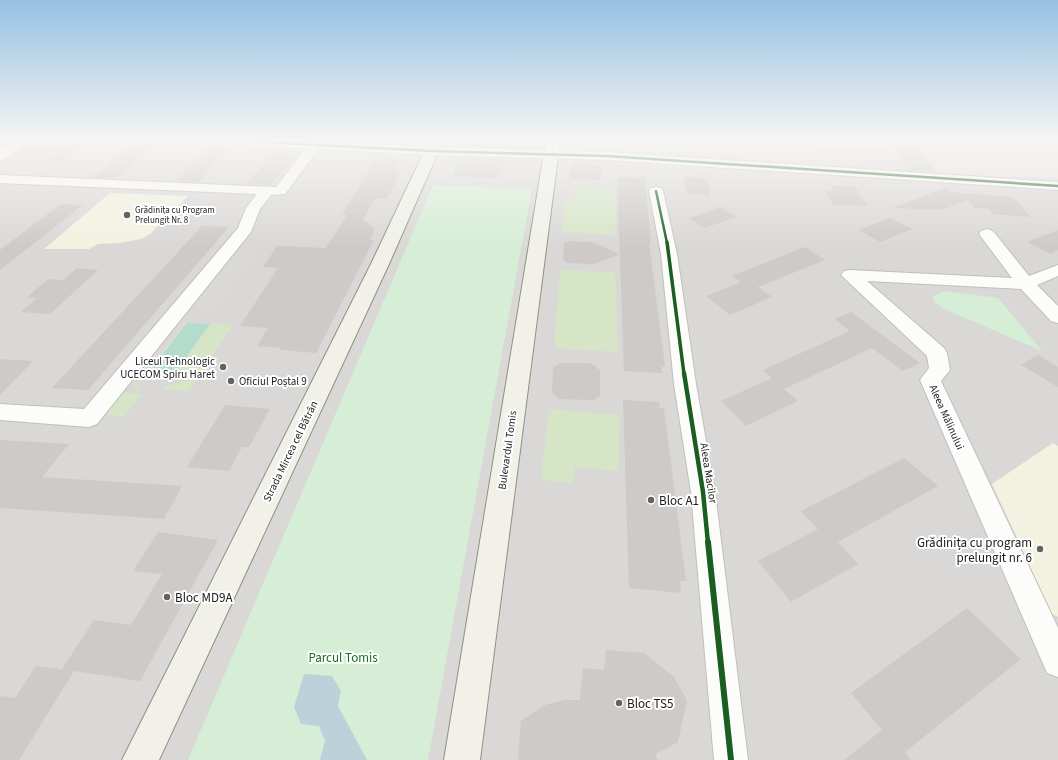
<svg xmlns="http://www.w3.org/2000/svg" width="1058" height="760" font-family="'Source Sans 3',sans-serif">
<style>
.residential{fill:#d9d8d6}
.commercial{fill:#e7dad7}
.industrial{fill:#e7dee2}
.education{fill:#f3f2e0}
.religious{fill:#d8d8d6}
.grass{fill:#d5e5c6}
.park{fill:#d5eed5}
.pitch{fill:#b4dccd}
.parking{fill:#dad9d8}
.water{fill:#bbd2da}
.building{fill:#cdcac7}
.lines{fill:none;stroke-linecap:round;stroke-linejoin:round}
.minor-casing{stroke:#c0bfbd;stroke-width:2}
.tertiary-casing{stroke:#c0bfbd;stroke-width:2}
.secondary-casing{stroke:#8f917f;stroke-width:2}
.minor{fill:#fcfcfb;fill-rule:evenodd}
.tertiary{fill:#fcfcfb;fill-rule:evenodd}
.secondary{fill:#f1f1ea;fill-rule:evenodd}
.cycleway-far3-casing{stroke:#fff;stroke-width:4}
.cycleway-far2-casing{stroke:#fff;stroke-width:5.5}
.cycleway-far1-casing{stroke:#fff;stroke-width:7}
.cycleway-casing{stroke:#fff;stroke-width:8}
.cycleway-far3{stroke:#1b5e20;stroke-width:2.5}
.cycleway-far2{stroke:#1b5e20;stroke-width:3.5}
.cycleway-far1{stroke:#1b5e20;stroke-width:4.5}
.cycleway{stroke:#1b5e20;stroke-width:6}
.poi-dot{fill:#646362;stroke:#fff;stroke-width:1.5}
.labels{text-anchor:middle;stroke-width:4;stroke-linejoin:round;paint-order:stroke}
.far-poi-label{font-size:9px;fill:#1c1c1c;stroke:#fff;text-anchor:start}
.poi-label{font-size:11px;fill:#1c1c1c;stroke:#fff;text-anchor:end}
.street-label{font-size:11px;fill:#1c1c1c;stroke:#fff}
.near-poi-label{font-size:13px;fill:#1c1c1c;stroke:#fff;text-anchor:start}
.near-park-label{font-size:13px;fill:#166d22;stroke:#fff}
</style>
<rect width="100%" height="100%" fill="#eae8e4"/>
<rect class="residential" x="0" y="141" width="1058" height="619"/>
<polygon class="commercial" points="577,141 600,142 636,141 606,150 576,148"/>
<polygon class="industrial" points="912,141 1058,141 1058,179 939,174"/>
<g class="education">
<polygon points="746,141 878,141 883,147"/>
<polygon points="110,193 188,196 150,234 141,239 120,243 98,244 89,249 44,249"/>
<polygon points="1053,443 1058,446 1058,617 1052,614 992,484"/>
</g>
<polygon class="religious" points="446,160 511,163 505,185 434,182"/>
<g class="grass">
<polygon points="576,186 615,188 616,235 562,232 566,199 575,199"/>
<polygon points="560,270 615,272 618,352 554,348"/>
<polygon points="185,323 187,323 137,388 134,388"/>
<polygon points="210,324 233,325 200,374 175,373"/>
<polygon points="197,379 189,391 160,390 172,384"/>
<polygon points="118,392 142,394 124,417 108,414 105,411"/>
<polygon points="549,409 619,415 619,471 575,467 573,483 541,480"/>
</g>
<g class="park">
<polygon points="433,185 532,189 428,760 188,760"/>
<polygon points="945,291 998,298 1042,351 942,308 934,301 933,296"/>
</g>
<polygon class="pitch" points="187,323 210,324 175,373 150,371"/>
<g class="parking">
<polygon points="737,143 848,147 845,150 733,146"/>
<polygon points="594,160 1058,188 1058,192 599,164"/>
<polygon points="235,244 262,245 214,311 182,309"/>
<polygon points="172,322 185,323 134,388 120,387"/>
</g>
<polygon class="water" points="304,674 332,676 341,691 338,706 367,760 320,760 325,741 319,726 301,724 294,707"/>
<g class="building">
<polygon points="31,141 93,141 62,160 12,156"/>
<polygon points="467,141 512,141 509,148 464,146"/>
<polygon points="134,144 156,144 116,178 92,178"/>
<polygon points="891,145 917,146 936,172 909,171"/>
<polygon points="210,148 231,148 198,182 175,181"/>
<polygon points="277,150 300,151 271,185 246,184"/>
<polygon points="460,157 505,159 497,178 453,176"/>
<polygon points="375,159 401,160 395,172 400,172 387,199 376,198 363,219 375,229 370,240 374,240 316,353 280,350 281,348 257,346 268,328 240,326 278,268 263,267 277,246 326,248 347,215 342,215"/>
<polygon points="571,164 595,164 601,167 601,180 570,179"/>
<polygon points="617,177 645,178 651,243 649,243 665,367 661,367 662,373 624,371"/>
<polygon points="684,177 707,178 710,195 687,194"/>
<polygon points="831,185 855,187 868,206 833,205 825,190 834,191"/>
<polygon points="947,187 951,192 1013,197 1031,217 993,214 989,209 974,208 968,200 942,210 893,208"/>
<polygon points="61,204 83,205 0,270 0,250"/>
<polygon points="721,207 737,217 704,228 689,218"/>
<polygon points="890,218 912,229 880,242 859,230"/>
<polygon points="202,226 229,227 88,390 52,388"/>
<polygon points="1058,230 1058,250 1051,254 1027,242"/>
<polygon points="569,241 592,242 619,254 595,264 567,263 563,259 564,244"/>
<polygon points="805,247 825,260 758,287 772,297 730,315 706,296 741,282 732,276"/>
<polygon points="77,268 98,270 50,314 21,312 37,298 27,297 48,279 63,280"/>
<polygon points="851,312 920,363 903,371 872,348 784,389 798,401 746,426 721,401 772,378 763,370 850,331 834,319"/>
<polygon points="1038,355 1058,367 1058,387 1021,365"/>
<polygon points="0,359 33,361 0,395"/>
<polygon points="560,363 590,363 600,370 600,396 593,400 558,399 552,392 553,368"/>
<polygon points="623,400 659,402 660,408 664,409 686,581 680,581 681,593 629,588"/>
<polygon points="225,405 270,409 249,447 242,447 229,471 187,467"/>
<polygon points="0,440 69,444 42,477 182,486 164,519 0,508"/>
<polygon points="904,458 938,486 838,542 858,564 791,602 758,561 818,529 801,511"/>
<polygon points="158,532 218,540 140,681 62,669 94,620 131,625 162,574 133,571"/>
<polygon points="967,608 1021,659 905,752 911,760 844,760 882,730 851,693"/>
<polygon points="606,650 644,653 674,677 687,701 678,742 656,754 657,760 518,760 521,721 545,705 565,700 580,700 583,668 604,670"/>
<polygon points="36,666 74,671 19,760 0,760 0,696 15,698"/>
</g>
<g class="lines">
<g class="minor-casing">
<g id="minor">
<polygon points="16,141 30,141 5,159 0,160 0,150"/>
<polygon points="312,141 320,141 322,144 285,194 271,195 260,209 251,232 97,424 89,427 0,420 0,404 84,409 238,228 246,208 257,194 0,183 0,175 276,187"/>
<polygon points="656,187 661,188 663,191 677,254 696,384 715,492 748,760 714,760 691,492 674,384 661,254 649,191 651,188"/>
<polygon points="987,229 993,231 1029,276 1058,265 1058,276 1037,285 1058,306 1058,323 1051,321 1021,289 867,281 944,348 947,353 950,370 941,381 1058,628 1058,677 1047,673 920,380 929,368 927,356 841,275 844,271 850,270 1012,278 979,234 981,231"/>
</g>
</g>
<g class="tertiary-casing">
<polygon id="tertiary" points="239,141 313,141 432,147 607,152 1058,182 1058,190 607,160 432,155 246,145"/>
</g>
<g class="secondary-casing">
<g id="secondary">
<polygon points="429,141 443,141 389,264 159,760 122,760 371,264"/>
<polygon points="546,141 560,141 480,760 444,760"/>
</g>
</g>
<use href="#minor" class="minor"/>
<use href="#tertiary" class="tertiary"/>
<use href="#secondary" class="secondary"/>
<g class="cycleway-far3-casing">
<g id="cycleway-far3">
<polyline points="246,141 432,151 607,156 1058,186"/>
<polyline points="656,191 667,243"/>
</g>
</g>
<g class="cycleway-far2-casing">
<polyline id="cycleway-far2" points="667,242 684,374"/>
</g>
<g class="cycleway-far1-casing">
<polyline id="cycleway-far1" points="684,373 703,492 708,543"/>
</g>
<g class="cycleway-casing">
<polyline id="cycleway" points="708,542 731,760"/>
</g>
<use href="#cycleway-far3" class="cycleway-far3"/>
<use href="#cycleway-far2" class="cycleway-far2"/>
<use href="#cycleway-far1" class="cycleway-far1"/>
<use href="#cycleway" class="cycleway"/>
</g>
<linearGradient id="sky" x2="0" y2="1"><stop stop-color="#96c0e2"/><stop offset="0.57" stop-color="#f6f5f3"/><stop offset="1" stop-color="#f6f5f3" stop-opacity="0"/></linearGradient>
<rect width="1058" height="247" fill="url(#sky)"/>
<g class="poi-dot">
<circle cx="127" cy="215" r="4"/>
<circle cx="223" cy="367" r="4"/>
<circle cx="231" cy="381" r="4"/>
<circle cx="651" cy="500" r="4"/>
<circle cx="1040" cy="549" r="4"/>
<circle cx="167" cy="597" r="4"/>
<circle cx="619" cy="703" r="4"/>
</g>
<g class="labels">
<g class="far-poi-label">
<text x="135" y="213">Grădinița cu Program<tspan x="135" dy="10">Prelungit Nr. 8</tspan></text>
</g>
<g class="poi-label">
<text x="215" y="365">Liceul Tehnologic<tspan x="215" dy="13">UCECOM Spiru Haret</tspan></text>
<text x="239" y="385" text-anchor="start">Oficiul Poștal 9</text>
</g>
<g class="street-label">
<text transform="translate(947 417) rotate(66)" y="4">Aleea Mălinului</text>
<text transform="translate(507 450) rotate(-82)" y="4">Bulevardul Tomis</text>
<text transform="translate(290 451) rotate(-64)" y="4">Strada Mircea cel Bătrân</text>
<text transform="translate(709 473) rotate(81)" y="4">Aleea Macilor</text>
</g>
<g class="near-poi-label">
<text x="659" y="505">Bloc A1</text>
<text x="1032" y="547" text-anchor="end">Grădinița cu program<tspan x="1032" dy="15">prelungit nr. 6</tspan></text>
<text x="175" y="602">Bloc MD9A</text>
<text x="627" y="708">Bloc TS5</text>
</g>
<g class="near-park-label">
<text x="343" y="662">Parcul Tomis</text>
</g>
</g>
</svg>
